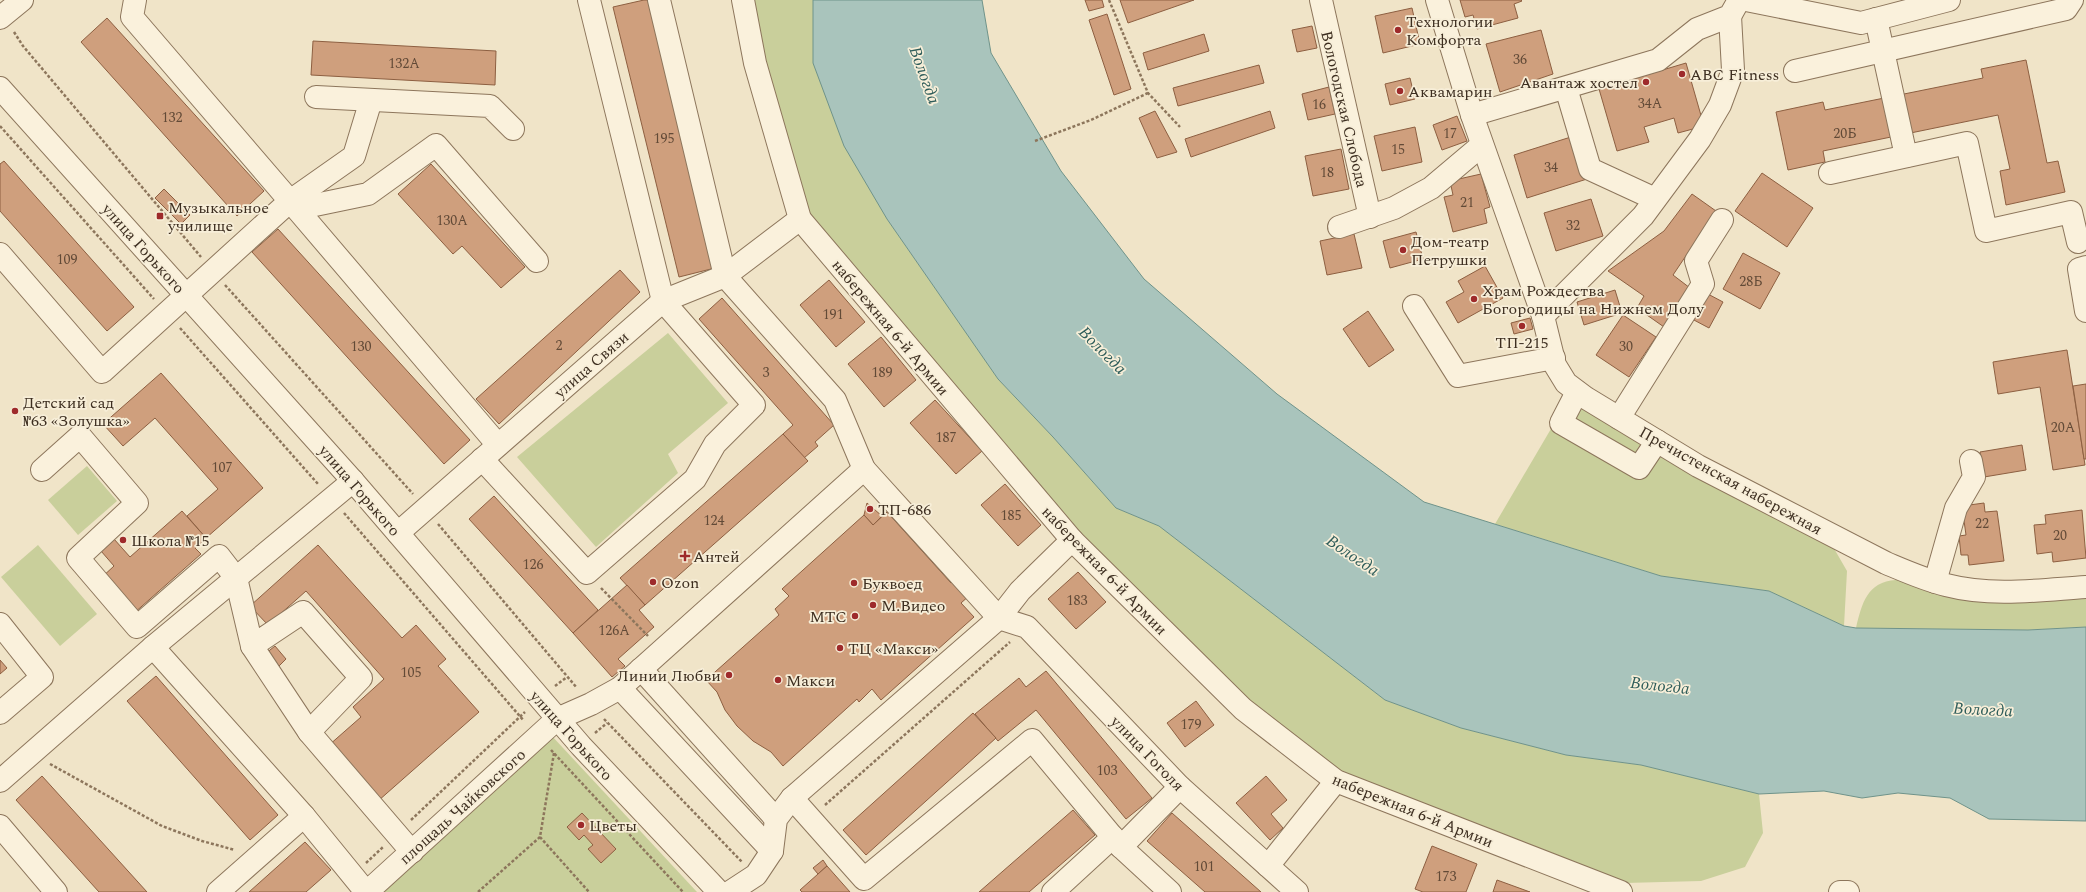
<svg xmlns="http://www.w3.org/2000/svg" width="2086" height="892" font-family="Spectral,serif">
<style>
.green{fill:#c9cf9b}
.water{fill:#a9c4bc;stroke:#6f938a}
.building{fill:#cf9f7d;stroke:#8d5f41}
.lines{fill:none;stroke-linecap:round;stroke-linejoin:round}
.minor-casing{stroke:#8d765c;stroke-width:24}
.path{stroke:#8d765c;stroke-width:2.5;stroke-dasharray:3 2;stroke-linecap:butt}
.minor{stroke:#faf1dc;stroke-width:22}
.poi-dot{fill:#9e2a2b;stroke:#f7eed8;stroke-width:1.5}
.labels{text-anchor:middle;stroke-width:3.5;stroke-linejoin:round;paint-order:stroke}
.number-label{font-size:14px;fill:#624a37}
.poi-label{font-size:16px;fill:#3d2e20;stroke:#f7eed8;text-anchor:start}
.street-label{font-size:16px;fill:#3d2e20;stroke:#f7eed8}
.water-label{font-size:17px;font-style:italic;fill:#2f5d5a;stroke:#f7eed8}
</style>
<rect width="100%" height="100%" fill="#f0e4c8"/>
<g class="green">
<polygon points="750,0 813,0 815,10 887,219 998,379 1053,437 1116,508 1159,526 1385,700 1461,728 1566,755 1641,765 1759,794 1763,833 1745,867 1701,881 1625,883 1340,774 1247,701 1076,537 807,214 762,62"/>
<polygon points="668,333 728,403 668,454 678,473 596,547 517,457"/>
<polygon points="1581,406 1832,545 1847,571 1844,626 1769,591 1661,576 1495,524 1555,422"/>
<polygon points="87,466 117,501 78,535 48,500"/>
<polygon points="38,545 97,614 60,646 1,577"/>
<path d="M1896 580 2086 593V627L2028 630 1856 628C1862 603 1867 582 1896 580Z"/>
<polygon points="551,735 697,892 378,892"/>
</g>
<polygon class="water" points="813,0 982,0 991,53 1061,171 1144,279 1277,394 1424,502 1661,576 1769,591 1844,626 1856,628 2028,630 2086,627 2086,821 1989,819 1950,798 1898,793 1862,798 1824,791 1759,794 1641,765 1566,755 1461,728 1385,700 1159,526 1116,508 1053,437 998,379 887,219 844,146 813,63"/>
<g class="building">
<polygon points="644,0 649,0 715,268 679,277 613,7"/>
<polygon points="1085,0 1102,0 1104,7 1089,11"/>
<polygon points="1120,0 1194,0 1128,23"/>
<polygon points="1460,0 1521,0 1522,1 1514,4 1518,18 1477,29 1473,15 1465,17"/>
<polygon points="1412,8 1420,44 1383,53 1375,16"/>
<polygon points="1107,14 1131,89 1114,95 1089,20"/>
<polygon points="107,18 264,191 237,216 81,42"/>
<polygon points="1312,26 1317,48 1297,52 1292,30"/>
<polygon points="1541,30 1553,74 1500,92 1486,44"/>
<polygon points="1204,34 1209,51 1148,70 1143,53"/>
<polygon points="313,41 496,51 495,85 311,75"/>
<polygon points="2026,60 2047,163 2058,161 2065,192 2006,205 2000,171 2010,169 1998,115 1823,151 1825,162 1788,170 1776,112 1823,102 1825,110 1983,78 1981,69"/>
<polygon points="1686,63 1704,126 1678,133 1674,118 1644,127 1649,142 1617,151 1599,89"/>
<polygon points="1259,65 1264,83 1178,106 1173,88"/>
<polygon points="1410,78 1415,99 1390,105 1385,84"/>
<polygon points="1329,87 1335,114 1308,120 1302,94"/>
<polygon points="1155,111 1177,152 1157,158 1139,118"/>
<polygon points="1270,111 1275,128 1191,157 1185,139"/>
<polygon points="1457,116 1467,141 1442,150 1433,125"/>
<polygon points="1415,127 1422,162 1382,171 1374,136"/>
<polygon points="1574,136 1587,179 1527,198 1514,155"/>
<polygon points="1341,149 1349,189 1313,196 1305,156"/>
<polygon points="4,161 134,307 107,331 0,211 0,164"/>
<polygon points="431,164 525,267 501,288 462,246 453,254 398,194"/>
<polygon points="1762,173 1813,208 1787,247 1735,211"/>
<polygon points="1481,174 1490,207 1484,209 1487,223 1453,232 1444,197 1453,195 1450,181"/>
<polygon points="164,189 190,215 181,224 155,198"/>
<polygon points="1692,194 1716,211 1673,275 1690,288 1664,327 1637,308 1644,296 1608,271 1664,231"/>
<polygon points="1591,199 1603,236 1556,251 1544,213"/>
<polygon points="278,229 470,440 444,464 252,252"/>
<polygon points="1416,232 1423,259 1390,268 1383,241"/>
<polygon points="1354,234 1362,268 1327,275 1320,241"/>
<polygon points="1743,253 1780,273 1760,309 1723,289"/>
<polygon points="1485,266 1503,298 1458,323 1446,302 1464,292 1458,281"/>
<polygon points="620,270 640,292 499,424 476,399"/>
<polygon points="829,280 865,322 836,347 800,305"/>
<polygon points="1615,290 1622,313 1584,325 1577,302"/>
<polygon points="1706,293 1723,302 1709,328 1692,319"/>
<polygon points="722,298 834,425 815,442 818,446 804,458 783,434 793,425 699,319"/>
<polygon points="1368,311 1394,350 1369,367 1343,329"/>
<polygon points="1623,315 1656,337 1629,377 1596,355"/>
<polygon points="1530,318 1533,329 1514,334 1511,323"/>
<polygon points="881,337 916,380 884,407 848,364"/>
<polygon points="2067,350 2085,465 2053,470 2040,387 1998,394 1993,362"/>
<polygon points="161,373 263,488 206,538 187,516 218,489 155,418 123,446 103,424"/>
<polygon points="2086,384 2086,459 2084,459 2073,386"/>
<polygon points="935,400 982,451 956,474 910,423"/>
<polygon points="783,434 808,461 645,605 620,578"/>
<polygon points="2022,445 2026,470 1984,477 1980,452"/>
<polygon points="1005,484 1041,525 1018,546 981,505"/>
<polygon points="494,496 598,610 573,633 469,519"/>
<polygon points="867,503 882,516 873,525 864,515"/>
<polygon points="1984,503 1985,512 1997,511 2004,561 1969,565 1968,555 1961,555 1959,536 1966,535 1962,506"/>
<polygon points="2082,510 2086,558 2053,562 2052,552 2037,554 2034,525 2046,524 2045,515"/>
<polygon points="182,511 206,538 195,548 201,554 133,614 101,578 114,566 101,551 114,539 130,557"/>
<polygon points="887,512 951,583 956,579 970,595 961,603 974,617 881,700 872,689 859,702 857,699 783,766 771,752 753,741 737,726 725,710 717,692 706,680 779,615 775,609 789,596 782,589 864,515 873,525"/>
<polygon points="318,545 402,638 416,625 446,659 438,666 479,712 378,801 328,746 361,717 353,707 384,679 306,591 268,625 250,606"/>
<polygon points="1078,572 1106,602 1076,629 1048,599"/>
<polygon points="627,585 645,605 639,610 654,627 618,659 625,666 612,677 573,633"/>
<polygon points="275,646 286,659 277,668 265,654"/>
<polygon points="0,660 7,668 0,674"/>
<polygon points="1046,671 1152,798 1126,819 1036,710 998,741 975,714 1019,678 1026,687"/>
<polygon points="156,676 278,815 250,840 127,701"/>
<polygon points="1196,701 1214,725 1185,747 1167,723"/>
<polygon points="973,713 996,738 866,855 843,830"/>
<polygon points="42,776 147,892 99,892 16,800"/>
<polygon points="1266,776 1287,800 1271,814 1283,828 1270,840 1236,803"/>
<polygon points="1073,810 1095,835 1029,892 979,892"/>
<polygon points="582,813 616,849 601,863 588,849 593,845 584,835 579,840 567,827"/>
<polygon points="1172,813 1261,892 1205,892 1147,841"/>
<polygon points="305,842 331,870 306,892 249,892"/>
<polygon points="1432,846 1477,864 1466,892 1423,892 1415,889"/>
<polygon points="823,860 827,866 818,874 813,868"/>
<polygon points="827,866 850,892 802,892 800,890"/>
<polygon points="1497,880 1530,892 1493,892"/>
</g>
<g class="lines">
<g class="minor-casing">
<g id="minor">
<polyline points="659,0 725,276 835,400 864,469"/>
<polyline points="743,0 755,63 800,219 1072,540 1243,709 1336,781 1621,892"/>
<polyline points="1321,0 1370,217"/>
<path d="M1437 0 1472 115 1543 316 1555 365 1566 383 1586 398 1698 466 1886 563C1905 571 1925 580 1946 585 1992 597 2040 590 2086 587"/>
<polyline points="1746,0 1861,23 1949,0"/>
<polyline points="0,18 22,0"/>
<polyline points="1876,19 1906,156"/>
<polyline points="1795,71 2066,9 2072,0"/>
<polyline points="0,88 353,481 581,746 719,892"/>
<polyline points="1566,88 1590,169 1655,199"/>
<polyline points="316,97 490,106 513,129"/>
<polyline points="1472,115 1658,60 1697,29 1730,16 1739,0"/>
<polyline points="1830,173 1967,143 1986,231 2071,212 2078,242"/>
<polyline points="290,201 498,445"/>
<polyline points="290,201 315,205 368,194 436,145 537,261"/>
<polyline points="290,201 354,156 371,100"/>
<polyline points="1339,227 1394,208 1431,188 1482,145"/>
<polyline points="0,254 102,372 290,201 132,17 135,0"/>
<polyline points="2086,267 2079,269 2086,311"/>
<polyline points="1414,306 1458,376 1554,358"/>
<polyline points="1543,316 1643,216 1700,139 1720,105 1733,70 1730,16"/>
<polyline points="1577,392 1561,423 1639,468 1657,441"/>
<polyline points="1619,418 1703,284 1696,261 1722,220"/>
<polyline points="482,459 587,573 695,479 715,444 754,405 663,301 589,0"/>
<polyline points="42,470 80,436 137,503 78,558 137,627 219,556 236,578 252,646 303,612 361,678 309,732 412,852"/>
<polyline points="398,533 663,301 725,276 800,219"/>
<polyline points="1935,582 1956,508 1974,477 1971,461"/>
<polyline points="0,624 42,677 0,713"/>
<polyline points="252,646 309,732"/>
<polyline points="153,647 304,816 366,892"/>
<polyline points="641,669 776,819"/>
<polyline points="620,688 772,851"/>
<polyline points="0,781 153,647 353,481"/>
<polyline points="792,798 864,879 1032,740 1121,847 1170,892"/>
<polyline points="0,826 56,892"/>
<polyline points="1121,847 1180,787"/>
<polyline points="1268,866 1336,781"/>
<polyline points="218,892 304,816"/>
<polyline points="367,892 557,719 591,704 620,688 864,469 999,618 1027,627 1180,787 1297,892"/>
<polyline points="730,892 756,875 772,851 776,819 792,798 999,618 1020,591 1072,540"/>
<polyline points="1053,892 1113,837"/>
<polyline points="1840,892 1848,892"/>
</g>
</g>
<g class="path">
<polyline points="1109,0 1148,93 1180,127"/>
<polyline points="14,32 23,46 201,257"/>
<polyline points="0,126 154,299"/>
<polyline points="1035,141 1091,120 1148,93"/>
<polyline points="225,285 413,494"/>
<polyline points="180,328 318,484"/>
<polyline points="344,513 524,721"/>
<polyline points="438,524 577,688"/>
<polyline points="601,588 648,636"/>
<polyline points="555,686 567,677"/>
<polyline points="604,719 742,862"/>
<polyline points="595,733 607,723"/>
<polyline points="551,750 683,892"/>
<polyline points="554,753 540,837 589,892"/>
<polyline points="50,764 162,826 202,841 235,850"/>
<polyline points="825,805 1010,642"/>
<polyline points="411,820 525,712"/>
<polyline points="366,863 383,847"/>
<polyline points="478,892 540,837"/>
</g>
<use href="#minor" class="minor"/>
</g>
<g class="poi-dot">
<circle cx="1398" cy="30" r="4"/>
<circle cx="1682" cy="74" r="4"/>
<circle cx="1646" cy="82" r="4"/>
<circle cx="1400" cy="91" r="4"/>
<rect x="156" y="212" width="8" height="8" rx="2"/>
<circle cx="1403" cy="250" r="4"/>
<circle cx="1474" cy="299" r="4"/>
<circle cx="1522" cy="326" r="4"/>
<circle cx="15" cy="411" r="4"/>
<circle cx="870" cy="509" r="4"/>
<circle cx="123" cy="540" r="4"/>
<path d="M683 550h4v4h4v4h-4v4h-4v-4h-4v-4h4z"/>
<circle cx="653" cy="582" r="4"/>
<circle cx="854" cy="583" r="4"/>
<circle cx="873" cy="605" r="4"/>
<circle cx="855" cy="616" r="4"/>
<circle cx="840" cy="648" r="4"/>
<circle cx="729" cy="675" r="4"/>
<circle cx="778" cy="680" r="4"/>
<circle cx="581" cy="825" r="4"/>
</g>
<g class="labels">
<g class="number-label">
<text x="1520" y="64">36</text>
<text x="404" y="68">132А</text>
<text x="1650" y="108">34А</text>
<text x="1319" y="109">16</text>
<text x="172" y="122">132</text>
<text x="1450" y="138">17</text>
<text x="1845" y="138">20Б</text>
<text x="664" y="143">195</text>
<text x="1398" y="154">15</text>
<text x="1551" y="172">34</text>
<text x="1327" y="177">18</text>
<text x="1467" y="207">21</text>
<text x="452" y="225">130А</text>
<text x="1573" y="230">32</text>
<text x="67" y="264">109</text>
<text x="1751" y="286">28Б</text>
<text x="833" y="319">191</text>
<text x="559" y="350">2</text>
<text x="361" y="351">130</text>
<text x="1626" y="351">30</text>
<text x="766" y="377">3</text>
<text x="882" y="377">189</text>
<text x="2063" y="432">20А</text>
<text x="946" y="442">187</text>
<text x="222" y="472">107</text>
<text x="1011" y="520">185</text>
<text x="714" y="525">124</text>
<text x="1982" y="528">22</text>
<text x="2060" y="540">20</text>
<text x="533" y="569">126</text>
<text x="1077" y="605">183</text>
<text x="614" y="635">126А</text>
<text x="411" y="677">105</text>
<text x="1191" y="729">179</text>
<text x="1107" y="775">103</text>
<text x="1204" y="871">101</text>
<text x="1446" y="881">173</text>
</g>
<g class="poi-label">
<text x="1406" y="27">Технологии<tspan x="1406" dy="18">Комфорта</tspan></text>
<text x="1690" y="80">ABC Fitness</text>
<text x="1638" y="88" text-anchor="end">Авантаж хостел</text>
<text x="1408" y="97">Аквамарин</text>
<text x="168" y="213">Музыкальное<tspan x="168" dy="18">училище</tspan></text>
<text x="1411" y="247">Дом-театр<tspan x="1411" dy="18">Петрушки</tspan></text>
<text x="1482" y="296">Храм Рождества<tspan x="1482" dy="18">Богородицы на Нижнем Долу</tspan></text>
<text x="1522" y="348" text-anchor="middle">ТП-215</text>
<text x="23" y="408">Детский сад<tspan x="23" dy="18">№63 «Золушка»</tspan></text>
<text x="878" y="515">ТП-686</text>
<text x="131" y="546">Школа №15</text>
<text x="693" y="562">Антей</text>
<text x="661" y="588">Ozon</text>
<text x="862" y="589">Буквоед</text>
<text x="881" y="611">М.Видео</text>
<text x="847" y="622" text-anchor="end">МТС</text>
<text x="848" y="654">ТЦ «Макси»</text>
<text x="721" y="681" text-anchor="end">Линии Любви</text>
<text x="786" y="686">Макси</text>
<text x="589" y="831">Цветы</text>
</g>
<g class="street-label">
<text transform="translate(1345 109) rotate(77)" y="6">Вологодская Слобода</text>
<text transform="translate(144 248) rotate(48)" y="6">улица Горького</text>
<text transform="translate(891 327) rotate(50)" y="6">набережная 6-й Армии</text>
<text transform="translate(591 364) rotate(-41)" y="6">улица Связи</text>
<text transform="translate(1731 480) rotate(29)" y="6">Пречистенская набережная</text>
<text transform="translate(360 490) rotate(49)" y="6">улица Горького</text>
<text transform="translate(1105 570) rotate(46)" y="6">набережная 6-й Армии</text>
<text transform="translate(572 735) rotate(48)" y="6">улица Горького</text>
<text transform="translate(1148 753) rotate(46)" y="6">улица Гоголя</text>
<text transform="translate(462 806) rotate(-42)" y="6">площадь Чайковского</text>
<text transform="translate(1413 810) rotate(22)" y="6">набережная 6-й Армии</text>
</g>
<g class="water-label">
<text transform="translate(925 75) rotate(70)" y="6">Вологда</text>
<text transform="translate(1103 350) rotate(45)" y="6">Вологда</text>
<text transform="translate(1353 555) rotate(34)" y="6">Вологда</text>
<text transform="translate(1660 685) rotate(6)" y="6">Вологда</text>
<text transform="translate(1983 709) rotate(3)" y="6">Вологда</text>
</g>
</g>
</svg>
